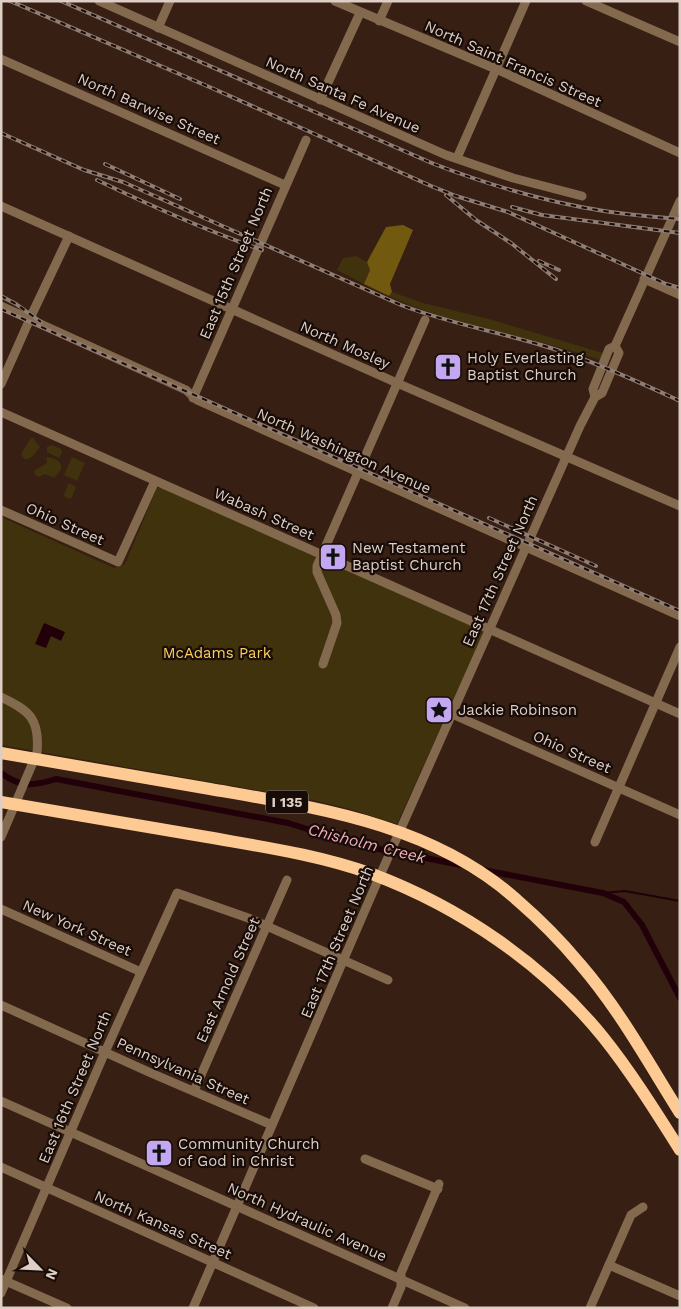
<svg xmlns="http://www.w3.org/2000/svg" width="681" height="1309" font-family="'Work Sans',sans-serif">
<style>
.green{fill:#3f320d}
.forest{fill:#71590f}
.water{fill:#220009}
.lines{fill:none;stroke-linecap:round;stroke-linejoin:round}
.stream{stroke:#220009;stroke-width:2}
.canal{stroke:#220009;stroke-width:6}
.minor{stroke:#83694e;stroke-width:9}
.highway{stroke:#fdca94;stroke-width:12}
.rail-casing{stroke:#907c73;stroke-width:4}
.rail{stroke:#170c07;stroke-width:2;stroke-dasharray:5.5;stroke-linecap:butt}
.labels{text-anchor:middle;stroke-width:4.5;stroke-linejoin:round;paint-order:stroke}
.shield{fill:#170c07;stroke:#a2948d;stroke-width:1}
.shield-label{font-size:14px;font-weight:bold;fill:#decec6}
.street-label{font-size:15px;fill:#decec6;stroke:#170c07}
.poi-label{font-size:15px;fill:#decec6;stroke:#170c07;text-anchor:start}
.park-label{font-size:15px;fill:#fbcf58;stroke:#170c07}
.water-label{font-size:16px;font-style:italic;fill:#f3acbb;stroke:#170c07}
</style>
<rect width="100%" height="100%" fill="#371f13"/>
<g class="green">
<polygon points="356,256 367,262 370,270 364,284 337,270 343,258"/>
<path d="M392 292 423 303 489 319 603 353 600 360C530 336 456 327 389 296Z"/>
<path d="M31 438H33L40 447C35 453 32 460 24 459L21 454Z"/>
<polygon points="52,445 61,449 62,453 59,458 47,452 47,447"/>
<path d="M46 457C54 458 63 460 61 470L54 478 45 474 38 477 34 474 35 470 47 463Z"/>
<polygon points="72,457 85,463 77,481 64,475"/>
<polygon points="69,483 76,487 71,499 63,496"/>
<polygon points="161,487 315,556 315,560 324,563 328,561 482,629 483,634 397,824 346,808 312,800 1,745 1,517 114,568 125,564 157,488"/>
</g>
<polygon class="forest" points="403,225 413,230 390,284 392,292 389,296 364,284 370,270 367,262 386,227"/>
<polygon class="water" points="44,623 65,632 61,641 51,636 46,648 35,644"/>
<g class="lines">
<polyline class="stream" points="603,893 625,891 680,901"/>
<g class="canal">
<path d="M1 773C21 788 34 786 56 779L288 823 336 838 379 849 461 865"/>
<polyline points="483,870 603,893 624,902 642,925 680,998"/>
</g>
<g class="minor">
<polyline points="99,1 446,155 513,178 582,196"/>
<polyline points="335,1 496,69 680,153"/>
<polyline points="586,1 680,42"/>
<polyline points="379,21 388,1"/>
<polyline points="158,28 170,1"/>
<polyline points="1,59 285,185"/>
<polyline points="320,100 360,13"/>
<polyline points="457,158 526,1"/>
<polyline points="1,206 397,383 680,506"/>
<polyline points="644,279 680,295"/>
<polyline points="1,306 186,390 197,400 680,616"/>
<polyline points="1,384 33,312 69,236"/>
<polyline points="595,397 593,389 609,349 615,346 680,201"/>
<polyline points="193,398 306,140"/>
<polyline points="1,412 680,714"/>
<polyline points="1,510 118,562 155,481"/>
<polyline points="323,664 337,623 336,615 317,572 317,566 425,320"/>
<path d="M1 697C30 711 40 719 37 753L1 837"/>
<polyline points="452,714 680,815"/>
<polyline points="595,842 680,647"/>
<polyline points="1,909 141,972"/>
<polyline points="1,1005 151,1073 272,1125"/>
<polyline points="194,1091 287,880"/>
<polyline points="1,1101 465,1308"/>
<polyline points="365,1159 438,1189"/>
<polyline points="1,1167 314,1308"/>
<polyline points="609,1265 680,1296"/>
<polyline points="1,1279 67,1308"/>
<polyline points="1,1293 105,1052 177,893 251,919 388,980"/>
<polyline points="193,1308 378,880 531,536 580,426 595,397 602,393 619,353 615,346"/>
<polyline points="392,1308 401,1287 401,1273 439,1184"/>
<polyline points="590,1308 631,1215 643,1207"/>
</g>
<g class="highway">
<path d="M1 753C71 765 141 777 210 789 318 808 433 824 517 900 539 919 561 941 580 964 619 1009 648 1062 680 1113"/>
<path d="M1 802C70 814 139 826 207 837 263 847 319 855 372 874 460 907 544 964 603 1037 631 1072 656 1112 680 1150"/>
</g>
<g class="rail-casing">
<g id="rail">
<polyline points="10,1 214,89 431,186 456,196 508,212 666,284 680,288"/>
<path d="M61 1 434 164C489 185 545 202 604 211 629 215 654 217 680 219"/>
<path d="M1 133 84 170 123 182 401 305C448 323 494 331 541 345 589 359 634 380 680 401"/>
<polyline points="105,164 180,199"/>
<path d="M97 180C151 206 205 230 262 250"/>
<polyline points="446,195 476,220 511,243 556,279"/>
<polyline points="512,207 542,215 680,233"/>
<polyline points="539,261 559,270"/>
<polyline points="1,296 16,304 41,322"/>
<polyline points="1,309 680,611"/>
<polyline points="329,443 354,462"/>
<polyline points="489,518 596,566"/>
</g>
</g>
<use href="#rail" class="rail"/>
</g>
<defs>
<g id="church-square" transform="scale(1.4375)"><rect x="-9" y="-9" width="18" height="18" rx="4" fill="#c4a7f1" stroke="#170c07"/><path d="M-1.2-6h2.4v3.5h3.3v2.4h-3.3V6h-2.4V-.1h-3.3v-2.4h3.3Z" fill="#111"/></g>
<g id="sight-square" transform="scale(1.4375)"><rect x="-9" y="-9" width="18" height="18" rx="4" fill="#c4a7f1" stroke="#170c07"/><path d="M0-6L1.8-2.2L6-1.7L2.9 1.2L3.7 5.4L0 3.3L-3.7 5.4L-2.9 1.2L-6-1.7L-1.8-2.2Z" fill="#111"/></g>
</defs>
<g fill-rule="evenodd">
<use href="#church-square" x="448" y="367"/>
<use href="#church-square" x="333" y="557"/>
<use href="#sight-square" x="439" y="710"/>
<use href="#church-square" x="159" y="1153"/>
</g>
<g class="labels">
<rect class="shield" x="266" y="790.5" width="42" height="23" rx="4"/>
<g class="shield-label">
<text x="287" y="807">I 135</text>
</g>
<g class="street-label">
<text transform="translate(513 64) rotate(24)" y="5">North Saint Francis Street</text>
<text transform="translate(343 95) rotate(24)" y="5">North Santa Fe Avenue</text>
<text transform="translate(149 109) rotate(24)" y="5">North Barwise Street</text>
<text transform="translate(236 263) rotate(-67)" y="5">East 15th Street North</text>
<text transform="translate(345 345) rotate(24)" y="5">North Mosley</text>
<text transform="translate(344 451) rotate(24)" y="5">North Washington Avenue</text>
<text transform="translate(264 514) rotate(24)" y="5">Wabash Street</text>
<text transform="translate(65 524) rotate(24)" y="5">Ohio Street</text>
<text transform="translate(500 571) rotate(-66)" y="5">East 17th Street North</text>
<text transform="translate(572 752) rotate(24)" y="5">Ohio Street</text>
<text transform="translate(77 928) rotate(24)" y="5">New York Street</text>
<text transform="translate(337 942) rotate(-67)" y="5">East 17th Street North</text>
<text transform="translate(228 980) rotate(-66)" y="5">East Arnold Street</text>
<text transform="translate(183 1071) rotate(24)" y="5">Pennsylvania Street</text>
<text transform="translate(75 1087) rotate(-67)" y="5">East 16th Street North</text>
<text transform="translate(307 1222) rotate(24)" y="5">North Hydraulic Avenue</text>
<text transform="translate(163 1225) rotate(24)" y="5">North Kansas Street</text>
</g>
<g class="poi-label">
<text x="467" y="363">Holy Everlasting<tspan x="467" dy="17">Baptist Church</tspan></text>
<text x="352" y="553">New Testament<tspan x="352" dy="17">Baptist Church</tspan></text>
<text x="458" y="715">Jackie Robinson</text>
<text x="178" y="1149">Community Church<tspan x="178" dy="17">of God in Christ</tspan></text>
</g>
<g class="park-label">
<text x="217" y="658">McAdams Park</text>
</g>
<g class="water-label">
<text transform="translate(367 843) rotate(14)" y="6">Chisholm Creek</text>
</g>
</g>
<rect width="681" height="1309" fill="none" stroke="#decec6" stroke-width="5"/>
<g transform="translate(40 1269) rotate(114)" stroke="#170c07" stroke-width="4" paint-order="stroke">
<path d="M0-4L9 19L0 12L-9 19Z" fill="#decec6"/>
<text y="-8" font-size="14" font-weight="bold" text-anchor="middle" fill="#decec6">N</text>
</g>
</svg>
